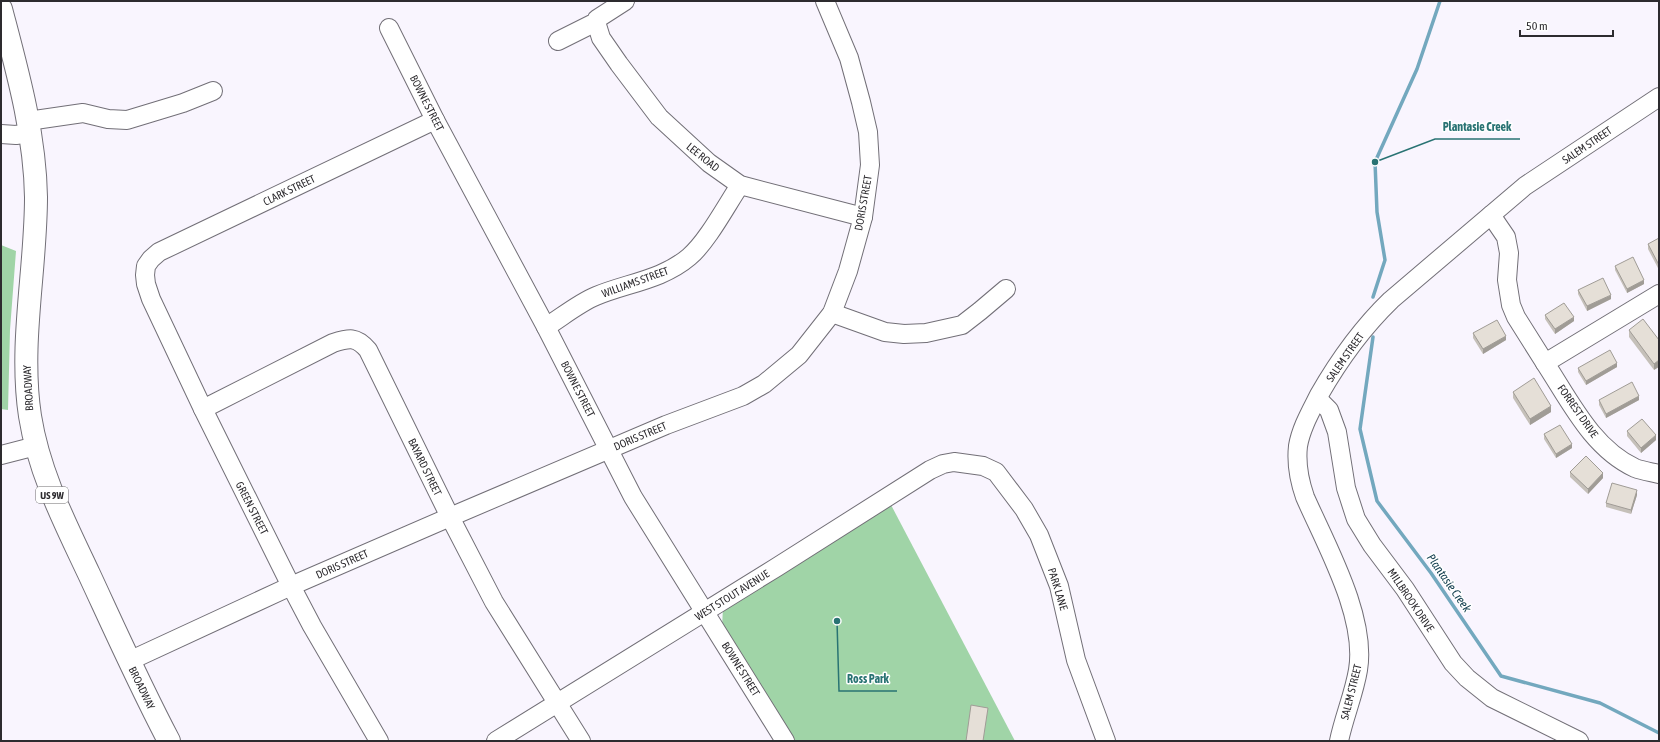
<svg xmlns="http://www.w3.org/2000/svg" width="1660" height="742" font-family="'Asap Condensed',sans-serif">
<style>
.green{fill:#a0d4a7}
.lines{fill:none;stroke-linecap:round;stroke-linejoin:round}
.stream{stroke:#73a8be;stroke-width:3.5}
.minor-casing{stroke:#726f77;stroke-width:20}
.highway-casing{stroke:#726f77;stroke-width:24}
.minor{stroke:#fff;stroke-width:18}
.highway{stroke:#fff;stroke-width:22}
.wall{fill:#c5c0b9}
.shaded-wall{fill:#a09c96}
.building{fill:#e5dfd7;stroke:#a09c96}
.labels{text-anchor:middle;stroke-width:3;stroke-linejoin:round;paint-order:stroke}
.shield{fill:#fff;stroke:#6c6b6d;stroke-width:1}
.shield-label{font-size:10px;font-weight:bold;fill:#2d2b2f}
.street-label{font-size:11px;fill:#2d2b2f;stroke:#fff}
.water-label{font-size:12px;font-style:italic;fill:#144050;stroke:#fff}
.leader{fill:none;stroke:#297373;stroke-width:1.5}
.callout-dot{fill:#297373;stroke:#fff;stroke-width:1.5}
.callout-label{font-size:12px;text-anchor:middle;font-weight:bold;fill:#297373;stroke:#fff;stroke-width:3;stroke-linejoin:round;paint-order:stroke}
</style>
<rect width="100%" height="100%" fill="#f9f5fe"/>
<g class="green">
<polygon points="1,245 16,251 10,330 8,410 1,409"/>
<polygon points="890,503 1015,741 794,741 722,626 723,609"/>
</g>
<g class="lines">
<g class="stream">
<polyline points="1373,297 1385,260 1377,212 1375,162 1417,69 1440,1"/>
<polyline points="1373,337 1360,429 1377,501 1431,573 1501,676 1600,703 1659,733"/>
</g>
<g class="minor-casing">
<g id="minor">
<polyline points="596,22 601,38 619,64 659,117 709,163 740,185 863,217"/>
<polyline points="389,28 435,120 546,327 633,497 785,741"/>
<polyline points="558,41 596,22 597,19 625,1"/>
<polyline points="28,121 83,113 108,119 127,120 183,103 213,91"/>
<polyline points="1,134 16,135 30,133"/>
<polyline points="1491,215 1506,237 1509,253 1507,280 1511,305 1516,317 1545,363"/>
<path d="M1659 294 1545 363C1570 401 1592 448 1635 468 1643 471 1651 472 1659 474"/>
<polyline points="832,313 885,332 904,334 926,333 962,325 980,311 1006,289"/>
<path d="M546 327C562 317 579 303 596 296 627 283 662 280 689 257 707 242 726 206 740 185"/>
<polyline points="1318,399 1329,410 1337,432 1346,488 1356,519 1372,545 1405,589 1453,663 1467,678 1492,698 1579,741"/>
<path d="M203 409 333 343C349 338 356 336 368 350L450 517 494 602 581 741"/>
<polyline points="1,455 36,446"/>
<polyline points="129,661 291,586 450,517 666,425 743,396 764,384 799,355 832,313 848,271 863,217 870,165 868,132 861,102 849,58 825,1"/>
<polyline points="379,741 312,626 291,586 203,409 151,299 146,284 145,275 146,266 151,259 159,252 435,120"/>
<polyline points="496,741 777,567 930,470 943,464 954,462 983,466 996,472 1024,509 1039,535 1059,586 1076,660 1106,741"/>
<path d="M1339 741C1344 717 1354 694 1358 670 1367 617 1326 545 1305 497 1299 480 1296 464 1298 446 1301 428 1311 411 1319 395 1339 360 1362 328 1391 300L1525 186 1659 97"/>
</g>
</g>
<g class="highway-casing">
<path id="highway" d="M1 9C17 70 35 133 36 197 36 270 19 344 30 416 39 473 65 523 89 574 115 630 140 686 169 741"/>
</g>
<use href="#minor" class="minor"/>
<use href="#highway" class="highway"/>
</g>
<g class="wall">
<polygon points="1659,238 1659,270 1648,249 1648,244"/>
<polygon points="1615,266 1644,284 1627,293 1615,270"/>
<polygon points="1578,290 1611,299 1587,311 1578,294"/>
<polygon points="1545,315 1574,321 1555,334 1545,319"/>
<polygon points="1629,330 1659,340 1654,370 1629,337"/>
<polygon points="1473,333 1506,340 1483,354 1473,338"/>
<polygon points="1617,367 1586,385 1578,372 1578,368"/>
<polygon points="1513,392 1551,412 1530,425 1513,398"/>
<polygon points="1599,400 1639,400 1606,418 1599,405"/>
<polygon points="1627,431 1656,440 1641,453 1627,436"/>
<polygon points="1544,434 1572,448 1556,458 1544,439"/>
<polygon points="1570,472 1603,478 1588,494 1570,477"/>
<polygon points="1637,495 1631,514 1606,507 1606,503"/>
</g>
<g class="shaded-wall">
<polygon points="1644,280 1644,284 1627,293 1627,289"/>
<polygon points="1611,295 1611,299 1587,311 1587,306"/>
<polygon points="1574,317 1574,321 1555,334 1555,329"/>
<polygon points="1506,336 1506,340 1483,354 1483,349"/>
<polygon points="1659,360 1659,367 1654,370 1654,364"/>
<polygon points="1617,363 1617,367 1586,385 1586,381"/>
<polygon points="1639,396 1639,400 1606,418 1606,414"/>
<polygon points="1551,406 1551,412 1530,425 1530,419"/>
<polygon points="1656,435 1656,440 1641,453 1641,448"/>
<polygon points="1572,444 1572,448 1556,458 1556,454"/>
<polygon points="1603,473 1603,478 1588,494 1588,489"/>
<polygon points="1637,490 1637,495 1631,514 1631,510"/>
</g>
<g class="building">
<polygon points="1659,238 1659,265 1648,244"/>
<polygon points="1633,257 1644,280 1627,289 1615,266"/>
<polygon points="1603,278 1611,295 1587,306 1578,290"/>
<polygon points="1564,303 1574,317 1555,329 1545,315"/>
<polygon points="1643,319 1659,340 1659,360 1654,364 1629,330"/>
<polygon points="1497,320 1506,336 1483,349 1473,333"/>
<polygon points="1610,350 1617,363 1586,381 1578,368"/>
<polygon points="1534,378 1551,406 1530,419 1513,392"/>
<polygon points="1632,382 1639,396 1606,414 1599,400"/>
<polygon points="1642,419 1656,435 1641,448 1627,431"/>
<polygon points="1560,425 1572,444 1556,454 1544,434"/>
<polygon points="1586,456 1603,473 1588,489 1570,472"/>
<polygon points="1612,483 1637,490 1631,510 1606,503"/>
<polygon points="971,705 988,708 983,741 966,741"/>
</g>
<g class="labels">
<rect class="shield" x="36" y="487" width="32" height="16" rx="3"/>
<g class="shield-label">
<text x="52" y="499">US 9W</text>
</g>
<g class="street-label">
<text transform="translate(427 103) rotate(63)" y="4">BOWNE STREET</text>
<text transform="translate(1587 145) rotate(-34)" y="4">SALEM STREET</text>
<text transform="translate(703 157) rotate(39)" y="4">LEE ROAD</text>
<text transform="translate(289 190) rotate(-26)" y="4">CLARK STREET</text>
<text transform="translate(863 203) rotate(-80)" y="4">DORIS STREET</text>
<text transform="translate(635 282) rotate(-20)" y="4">WILLIAMS STREET</text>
<text transform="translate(1345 357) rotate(-55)" y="4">SALEM STREET</text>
<text transform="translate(28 388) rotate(-93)" y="4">BROADWAY</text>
<text transform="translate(578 389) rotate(63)" y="4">BOWNE STREET</text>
<text transform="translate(1578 411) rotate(55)" y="4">FORREST DRIVE</text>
<text transform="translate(640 436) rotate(-23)" y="4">DORIS STREET</text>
<text transform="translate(425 467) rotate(64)" y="4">BAYARD STREET</text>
<text transform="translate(252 508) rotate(63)" y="4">GREEN STREET</text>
<text transform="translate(342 564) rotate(-24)" y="4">DORIS STREET</text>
<text transform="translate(1058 589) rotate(73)" y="4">PARK LANE</text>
<text transform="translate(732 595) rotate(-32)" y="4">WEST STOUT AVENUE</text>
<text transform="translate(1411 600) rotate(56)" y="4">MILLBROOK DRIVE</text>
<text transform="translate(741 669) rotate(58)" y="4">BOWNE STREET</text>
<text transform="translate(142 688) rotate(64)" y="4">BROADWAY</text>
<text transform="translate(1351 692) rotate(-76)" y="4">SALEM STREET</text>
</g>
<g class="water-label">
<text transform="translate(1449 583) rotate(55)" y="4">Plantasie Creek</text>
</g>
</g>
<path class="leader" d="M1375 162L1435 139H1520M837 621L839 691H897"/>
<g class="callout-dot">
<circle cx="1375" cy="162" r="4"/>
<circle cx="837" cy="621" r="4"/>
</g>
<g class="callout-label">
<text x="1477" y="131">Plantasie Creek</text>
<text x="868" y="683">Ross Park</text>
</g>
<rect width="1660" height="742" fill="none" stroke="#2d2b2f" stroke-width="4"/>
<path d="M1520 30v6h93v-6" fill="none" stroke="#2d2b2f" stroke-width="2"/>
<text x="1526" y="30" font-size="12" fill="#2d2b2f" stroke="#ffffff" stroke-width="3" paint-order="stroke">50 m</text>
</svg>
